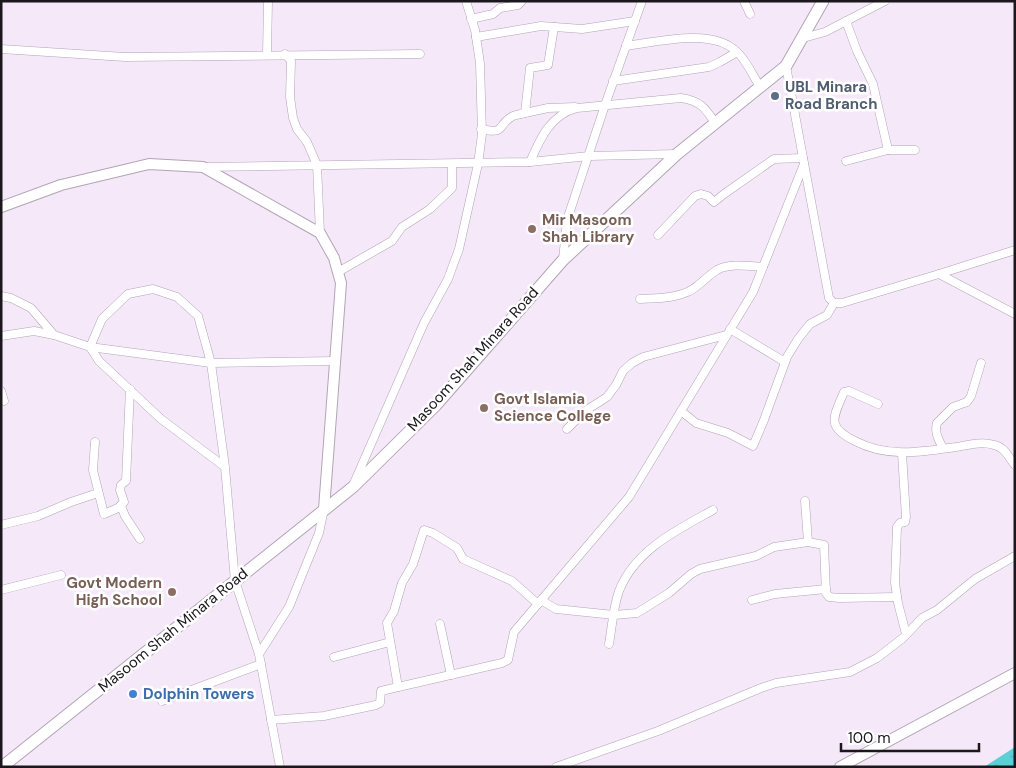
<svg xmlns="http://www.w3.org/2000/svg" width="1016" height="768" font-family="'DM Sans',sans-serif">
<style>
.water{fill:url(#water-ripples)}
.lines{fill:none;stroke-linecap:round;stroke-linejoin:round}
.minor-casing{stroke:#b1a5b4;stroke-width:9}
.tertiary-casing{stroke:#b1a5b4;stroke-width:12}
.secondary-casing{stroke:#b1a5b4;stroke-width:13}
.minor{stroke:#fff;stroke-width:8}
.tertiary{stroke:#fff;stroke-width:10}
.secondary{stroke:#fff;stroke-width:11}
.service-dot{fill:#5c6f8a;stroke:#fff;stroke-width:2}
.education-dot{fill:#8d6e63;stroke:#fff;stroke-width:2}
.shop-dot{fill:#3f7fe0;stroke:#fff;stroke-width:2}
.labels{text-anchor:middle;stroke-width:5;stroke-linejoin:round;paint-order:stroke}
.service-label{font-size:15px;font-weight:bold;fill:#4e5e75;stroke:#fff;text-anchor:start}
.education-label{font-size:15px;font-weight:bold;fill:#785e54;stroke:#fff;text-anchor:start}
.street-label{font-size:15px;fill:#1b171c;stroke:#fff}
.shop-label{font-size:15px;font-weight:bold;fill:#366cbe;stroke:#fff;text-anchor:start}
</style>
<defs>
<pattern id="water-ripples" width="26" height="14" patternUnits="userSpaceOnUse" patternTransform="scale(1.25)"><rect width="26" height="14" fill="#59d2d6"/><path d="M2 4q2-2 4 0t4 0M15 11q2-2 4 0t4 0" fill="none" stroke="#4db4b7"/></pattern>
</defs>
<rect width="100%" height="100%" fill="#f5e9f9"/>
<polygon class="water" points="1015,747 1015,767 984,767"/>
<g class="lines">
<g class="minor-casing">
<g id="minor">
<polyline points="744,1 750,14"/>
<polyline points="471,19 493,14 500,8 518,5 522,1"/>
<polyline points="846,21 857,51 873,84 888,150"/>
<polyline points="476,37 541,26 582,29 635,21"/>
<polyline points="803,38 825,32 885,1"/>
<path d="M626 46C656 42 713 27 737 52 747 61 753 76 760 87"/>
<polyline points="1,49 125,57 420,54"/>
<polyline points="285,54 291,61 290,97 293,118 297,129 307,142 317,165 320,233"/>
<polyline points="267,55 268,1"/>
<polyline points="786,66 829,298 834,303 842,303 939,274 1015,314"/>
<polyline points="613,81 709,67 720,62 737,52"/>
<polyline points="525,113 548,108 575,107"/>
<path d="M481 129C507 135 496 125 513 116 516 115 521 114 525 113L530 68 548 65 554 27"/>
<polyline points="846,161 888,150 915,150"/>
<path d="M530 162C540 139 550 115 577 108L681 98C701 101 705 108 716 124"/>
<polyline points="203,167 530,162 589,156 677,154"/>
<polyline points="658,235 695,196 701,194 708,196 714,202 724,194 774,159 803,158"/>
<polyline points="563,260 567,220 605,105 642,1"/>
<polyline points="338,272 392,241 402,227 430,209 452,188 452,164"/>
<polyline points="939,274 1015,250"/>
<polyline points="1,296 11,298 31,308 54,335 90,347 211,363 336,361"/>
<path d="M640 299C654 298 669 299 682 294 697 290 704 278 717 270 729 263 749 266 763 267"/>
<polyline points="730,329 785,362"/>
<polyline points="1,336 34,331 54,335"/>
<polyline points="1,391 4,401"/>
<path d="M878 404 849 391 844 392C833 418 826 427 855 441 887 458 921 452 956 447 968 445 982 441 994 445 1005 447 1008 457 1015 465"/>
<polyline points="681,411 696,423 728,433 753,446 764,420 787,357 798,339 810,324 827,315 834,303"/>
<polyline points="567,429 585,411 607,397 616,385 623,371 632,363 643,357 726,335"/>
<polyline points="95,442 93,470 104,514 118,508 124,502 120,490 121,485 126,481 130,389"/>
<path d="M943 448C939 441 934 432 937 423L953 407 967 402 971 396 981 363"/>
<polyline points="902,453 906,517 905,522 900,523 897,527 895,583 898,603 906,634"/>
<polyline points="225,467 161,419 99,361 90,347 102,319 128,294 153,289 177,297 198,316 211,363 225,467 235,581 259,654 280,767"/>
<polyline points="354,483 424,323 448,279 459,249 478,164 482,134 480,63 475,30 466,1"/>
<polyline points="121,506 125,516 140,539"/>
<polyline points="1,525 38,516 71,502 98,493"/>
<polyline points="808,542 824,545 826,593 829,597 839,598 897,597"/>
<polyline points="1,590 61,575"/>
<polyline points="541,600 556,609 614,615 637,613 669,593 691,574 700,569 756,556 774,547 808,542 805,501"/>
<polyline points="752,600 775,594 826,589"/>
<polyline points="440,624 451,675"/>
<path d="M609 644C612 627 613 608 619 591 635 550 677 530 713 510"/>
<polyline points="259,654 289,607 319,533 324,509"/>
<polyline points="334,657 390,642"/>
<polyline points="398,687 387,623 394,611 402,583 413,564 424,530 433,533 457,548 463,559 512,581 538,604"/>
<polyline points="162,701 261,664"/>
<polyline points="271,720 324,716 376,705 380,703 381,691 502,663 508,660 514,632 629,497 753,292 804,164"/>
<polyline points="556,767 658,731 761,688 776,683 850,672 877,658 903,638 922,618 937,610 975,579 1015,556"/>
</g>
</g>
<g class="tertiary-casing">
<g id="tertiary">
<polyline points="1,207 61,185 149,164 203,167 320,233 334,258 341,283 324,509"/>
<polyline points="840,767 1015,673"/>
</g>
</g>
<g class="secondary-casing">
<polyline id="secondary" points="2,767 353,487 436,405 563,260 677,154 786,66 823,1"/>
</g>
<use href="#minor" class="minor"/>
<use href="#tertiary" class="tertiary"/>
<use href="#secondary" class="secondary"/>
</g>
<circle class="service-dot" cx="775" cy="96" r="5"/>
<g class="education-dot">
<circle cx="532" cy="229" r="5"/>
<circle cx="484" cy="408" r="5"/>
<circle cx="172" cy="592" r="5"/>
</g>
<circle class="shop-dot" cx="133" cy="694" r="5"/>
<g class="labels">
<g class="service-label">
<text x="785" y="92">UBL Minara<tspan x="785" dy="17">Road Branch</tspan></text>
</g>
<g class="education-label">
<text x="542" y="225">Mir Masoom<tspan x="542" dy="17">Shah Library</tspan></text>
<text x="494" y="404">Govt Islamia<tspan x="494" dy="17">Science College</tspan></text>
<text x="162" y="588" text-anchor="end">Govt Modern<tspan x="162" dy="17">High School</tspan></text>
</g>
<g class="street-label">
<text transform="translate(473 359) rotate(-48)" y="5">Masoom Shah Minara Road</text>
<text transform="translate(173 630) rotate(-39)" y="5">Masoom Shah Minara Road</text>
</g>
<g class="shop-label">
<text x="143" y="699">Dolphin Towers</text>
</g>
</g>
<rect width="1016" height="768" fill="none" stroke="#1b171c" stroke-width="5"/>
<path d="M841 743v8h138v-8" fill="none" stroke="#1b171c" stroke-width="2.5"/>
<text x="848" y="743" font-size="15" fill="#1b171c" stroke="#ffffff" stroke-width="4" paint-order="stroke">100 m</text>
</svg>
